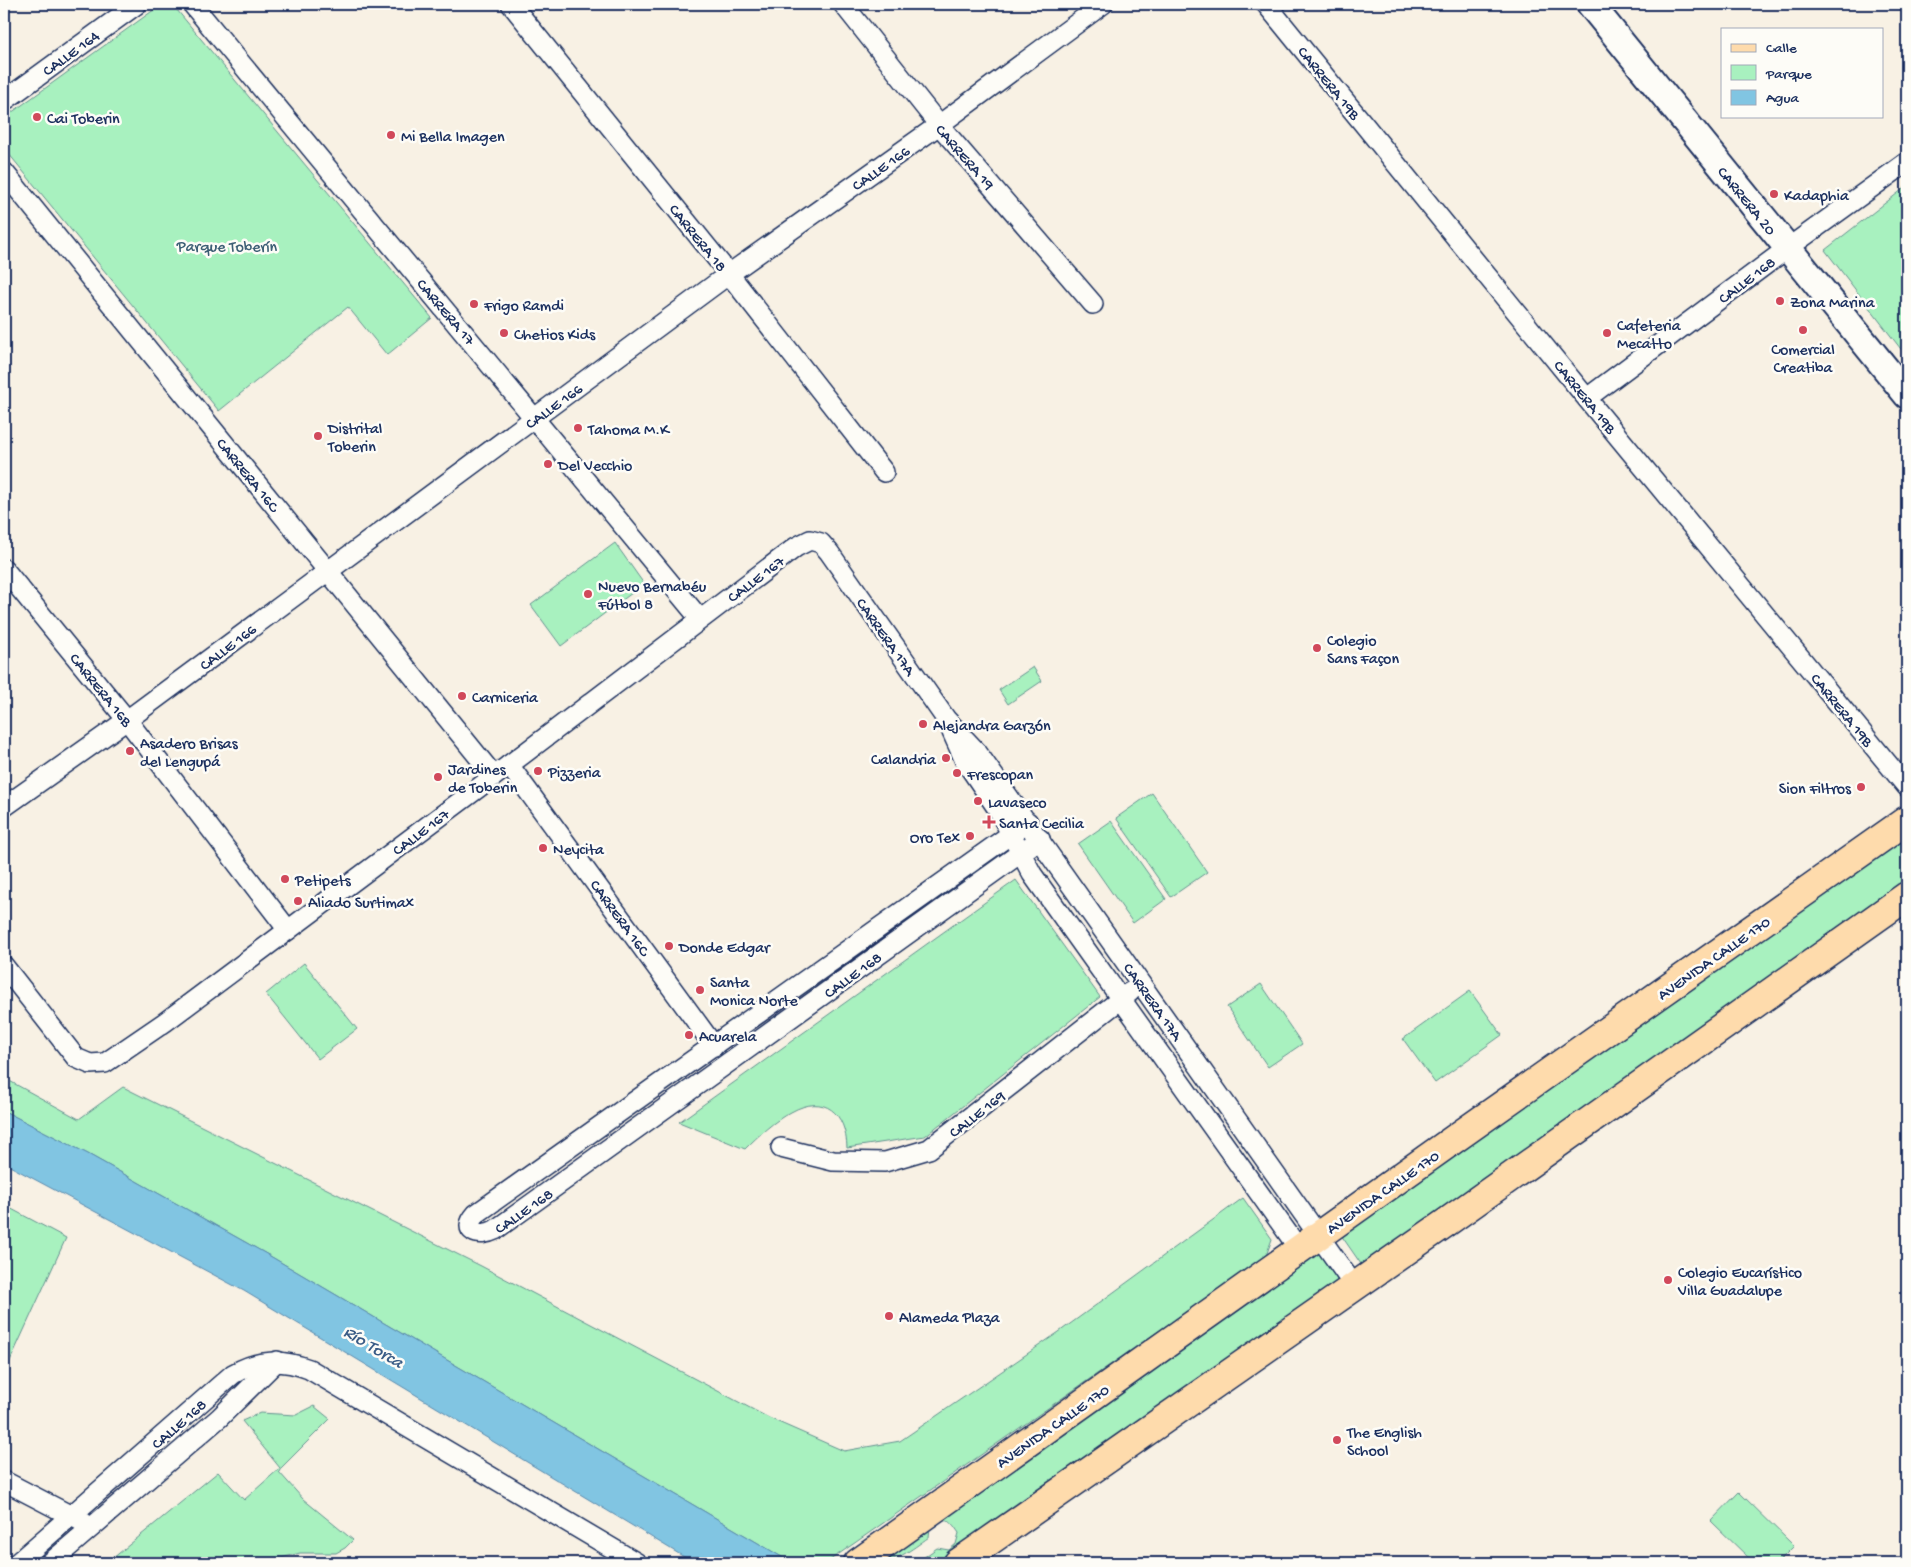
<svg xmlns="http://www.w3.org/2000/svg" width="1911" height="1567" font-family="'Gochi Hand',sans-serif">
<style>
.green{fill:#a8f1bf;stroke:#62908e}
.water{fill:#81c5e2;stroke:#5889ad}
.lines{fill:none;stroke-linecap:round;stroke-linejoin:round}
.street-casing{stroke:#1b2f5e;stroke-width:22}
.secondary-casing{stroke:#1b2f5e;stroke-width:30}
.primary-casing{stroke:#1b2f5e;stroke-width:31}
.street{stroke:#fdfcf7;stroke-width:19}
.secondary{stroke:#fdfcf7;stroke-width:26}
.primary{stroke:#fedbac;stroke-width:28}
.poi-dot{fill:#d1495b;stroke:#fdfcf7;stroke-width:2}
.labels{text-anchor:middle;stroke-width:5;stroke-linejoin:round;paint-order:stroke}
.street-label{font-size:16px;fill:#1b2f5e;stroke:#fdfcf7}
.poi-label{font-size:16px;fill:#1b2f5e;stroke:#fdfcf7;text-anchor:start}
.park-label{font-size:16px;fill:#3e6076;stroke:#fdfcf7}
.water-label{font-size:18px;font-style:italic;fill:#3a5c86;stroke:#fdfcf7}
</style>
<rect width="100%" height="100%" fill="#f8f1e4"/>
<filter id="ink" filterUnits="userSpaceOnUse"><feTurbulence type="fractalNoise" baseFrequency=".02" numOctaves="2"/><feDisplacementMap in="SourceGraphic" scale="10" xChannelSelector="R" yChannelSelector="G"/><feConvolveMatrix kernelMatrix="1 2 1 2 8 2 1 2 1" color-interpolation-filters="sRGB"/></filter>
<g filter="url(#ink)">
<g class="green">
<polygon points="162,4 172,4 432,318 387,355 348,307 219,411 4,148 4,118"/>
<polygon points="1907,186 1907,357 1825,250"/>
<polygon points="615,543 644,584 561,646 531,605"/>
<polygon points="1033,667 1042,681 1008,704 999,690"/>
<polygon points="1152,793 1207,872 1171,897 1116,818"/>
<polygon points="1111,821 1166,899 1133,923 1078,844"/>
<polygon points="1907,830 1907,880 1747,993 1366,1266 1361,1264 1341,1235"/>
<path d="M1016 880 1100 997 925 1136 847 1148C846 1113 825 1093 791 1112 774 1121 759 1135 745 1149L679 1122Z"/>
<polygon points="304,963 357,1029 318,1059 266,994"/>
<polygon points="1261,984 1302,1044 1268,1067 1227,1007"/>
<polygon points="1470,991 1502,1035 1435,1083 1403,1039"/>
<polygon points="4,1078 79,1119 123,1087 481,1266 769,1418 844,1451 900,1441 1059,1332 1243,1198 1272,1239 1266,1256 826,1563 792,1563 270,1256 88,1154 4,1111"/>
<polygon points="4,1205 66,1238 4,1374"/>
<path d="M1318 1252 1338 1281 1336 1287 988 1525 937 1563H916L937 1548 949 1550 956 1544 959 1533C948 1517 946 1516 930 1527L929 1537C911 1550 895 1563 873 1563Z"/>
<polygon points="314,1406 330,1419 281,1468 279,1472 303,1499 353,1540 345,1548 336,1553 300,1553 262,1563 107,1563 218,1472 244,1500 280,1468 242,1421 260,1413 296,1415"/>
<polygon points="1739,1492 1794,1546 1777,1563 1754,1563 1711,1521"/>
</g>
<polygon class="water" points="4,1111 88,1154 270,1256 792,1563 694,1563 244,1291 4,1163"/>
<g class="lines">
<g class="street-casing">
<g id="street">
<polyline points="192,4 700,619"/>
<polyline points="511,4 729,274 884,472"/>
<polyline points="843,4 939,125 1093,304"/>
<polyline points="1266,4 1597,411 1907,787"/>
<polyline points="4,101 137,4"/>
<polyline points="4,172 494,776"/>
<polyline points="1587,398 1788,248 1907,162"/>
<polyline points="4,569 127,720 288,930"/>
<polyline points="952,732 965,761 999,811 1032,874 1299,1249"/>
<polyline points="509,765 714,1046"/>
<polyline points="4,807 127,720 729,274 939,125 1103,4"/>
<path d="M1028 822 476 1214C460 1232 479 1238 495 1230L1040 839"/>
<polyline points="4,966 76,1058 90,1064 105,1063 165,1022 509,765 796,547 810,540 821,543 829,552 946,719 977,752 1355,1287"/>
<polyline points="781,1148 833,1161 885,1162 929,1149 1130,992"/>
<polyline points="4,1481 83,1522"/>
<path d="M17 1563 233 1374C258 1359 282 1359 309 1369L637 1563"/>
<polyline points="50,1563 219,1418 277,1361"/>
</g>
</g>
<g class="secondary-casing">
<polyline id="secondary" points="1590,4 1907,395"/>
</g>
<g class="primary-casing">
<g id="primary">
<polyline points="858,1563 1460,1135 1907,820"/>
<polyline points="958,1563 1447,1222 1907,896"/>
</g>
</g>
<use href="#street" class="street"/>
<use href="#secondary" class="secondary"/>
<use href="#primary" class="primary"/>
</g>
</g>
<g class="poi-dot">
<circle cx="37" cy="117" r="5"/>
<circle cx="391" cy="135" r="5"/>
<circle cx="1774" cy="194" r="5"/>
<circle cx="1780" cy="301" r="5"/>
<circle cx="474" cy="304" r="5"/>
<circle cx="1803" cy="330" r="5"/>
<circle cx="504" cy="333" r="5"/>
<circle cx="1607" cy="333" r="5"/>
<circle cx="578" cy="428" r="5"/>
<circle cx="318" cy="436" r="5"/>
<circle cx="548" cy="464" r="5"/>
<circle cx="588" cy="594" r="5"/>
<circle cx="1317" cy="648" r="5"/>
<circle cx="462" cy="696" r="5"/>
<circle cx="923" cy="724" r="5"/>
<circle cx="130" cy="751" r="5"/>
<circle cx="946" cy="758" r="5"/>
<circle cx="538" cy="771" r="5"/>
<circle cx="957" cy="773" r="5"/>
<circle cx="438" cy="777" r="5"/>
<circle cx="1861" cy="787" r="5"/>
<circle cx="978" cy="801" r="5"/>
<path d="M986.5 814.5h5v5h5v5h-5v5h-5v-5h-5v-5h5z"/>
<circle cx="970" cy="836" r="5"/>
<circle cx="543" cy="848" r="5"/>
<circle cx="285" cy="879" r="5"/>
<circle cx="298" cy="901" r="5"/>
<circle cx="669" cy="946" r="5"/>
<circle cx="700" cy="990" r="5"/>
<circle cx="689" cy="1035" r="5"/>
<circle cx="1668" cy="1280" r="5"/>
<circle cx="889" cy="1316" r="5"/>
<circle cx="1337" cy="1440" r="5"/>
</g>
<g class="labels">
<g class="street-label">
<text transform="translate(70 52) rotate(-36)" y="6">CALLE 164</text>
<text transform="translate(1330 82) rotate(51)" y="6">CARRERA 19B</text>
<text transform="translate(966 156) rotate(49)" y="6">CARRERA 19</text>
<text transform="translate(880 167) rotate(-35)" y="6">CALLE 166</text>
<text transform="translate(1748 200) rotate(51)" y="6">CARRERA 20</text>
<text transform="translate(699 237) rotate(51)" y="6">CARRERA 18</text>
<text transform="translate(1746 279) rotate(-37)" y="6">CALLE 168</text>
<text transform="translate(447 311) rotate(50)" y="6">CARRERA 17</text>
<text transform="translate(1586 396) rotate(51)" y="6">CARRERA 19B</text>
<text transform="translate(553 405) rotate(-36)" y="6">CALLE 166</text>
<text transform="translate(249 474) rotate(51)" y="6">CARRERA 16C</text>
<text transform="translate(755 578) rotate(-37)" y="6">CALLE 167</text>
<text transform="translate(887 636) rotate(55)" y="6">CARRERA 17A</text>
<text transform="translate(227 646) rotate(-37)" y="6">CALLE 166</text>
<text transform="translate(102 689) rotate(51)" y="6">CARRERA 16B</text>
<text transform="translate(1843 709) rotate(51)" y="6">CARRERA 19B</text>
<text transform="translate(420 831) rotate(-37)" y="6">CALLE 167</text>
<text transform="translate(621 917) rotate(54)" y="6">CARRERA 16C</text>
<text transform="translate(1713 957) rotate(-35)" y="6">AVENIDA CALLE 170</text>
<text transform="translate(852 974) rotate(-36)" y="6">CALLE 168</text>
<text transform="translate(1154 1001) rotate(55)" y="6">CARRERA 17A</text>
<text transform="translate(976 1113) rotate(-38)" y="6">CALLE 169</text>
<text transform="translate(1382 1191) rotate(-35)" y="6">AVENIDA CALLE 170</text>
<text transform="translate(523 1210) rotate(-35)" y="6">CALLE 168</text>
<text transform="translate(178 1423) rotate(-41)" y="6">CALLE 168</text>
<text transform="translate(1052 1425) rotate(-35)" y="6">AVENIDA CALLE 170</text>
</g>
<g class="poi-label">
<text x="47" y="123">Cai Toberin</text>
<text x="401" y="141">Mi Bella Imagen</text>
<text x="1784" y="200">Kadaphia</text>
<text x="1790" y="307">Zona Marina</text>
<text x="484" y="310">Frigo Ramdi</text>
<text x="1617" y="330">Cafeteria<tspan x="1617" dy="18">Mecatto</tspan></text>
<text x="514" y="339">Chetios Kids</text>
<text x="1803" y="354" text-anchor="middle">Comercial<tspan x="1803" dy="18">Creatiba</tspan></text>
<text x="328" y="433">Distrital<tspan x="328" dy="18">Toberin</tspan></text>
<text x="588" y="434">Tahoma M.K</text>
<text x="558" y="470">Del Vecchio</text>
<text x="598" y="591">Nuevo Bernabéu<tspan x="598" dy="18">Fútbol 8</tspan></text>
<text x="1327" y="645">Colegio<tspan x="1327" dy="18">Sans Façon</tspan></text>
<text x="472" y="702">Carniceria</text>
<text x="933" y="730">Alejandra Garzón</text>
<text x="140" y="748">Asadero Brisas<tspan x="140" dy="18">del Lengupá</tspan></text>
<text x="936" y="764" text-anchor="end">Calandria</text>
<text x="448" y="774">Jardines<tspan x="448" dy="18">de Toberin</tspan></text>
<text x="548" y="777">Pizzeria</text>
<text x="967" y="779">Frescopan</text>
<text x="1851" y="793" text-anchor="end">Sion Filtros</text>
<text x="988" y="807">Lavaseco</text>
<text x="999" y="828">Santa Cecilia</text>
<text x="960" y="842" text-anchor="end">Oro Tex</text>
<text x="553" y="854">Neycita</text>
<text x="295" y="885">Petipets</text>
<text x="308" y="907">Aliado Surtimax</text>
<text x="679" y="952">Donde Edgar</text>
<text x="710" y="987">Santa<tspan x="710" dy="18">Monica Norte</tspan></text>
<text x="699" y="1041">Acuarela</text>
<text x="1678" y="1277">Colegio Eucarístico<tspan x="1678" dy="18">Villa Guadalupe</tspan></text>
<text x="899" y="1322">Alameda Plaza</text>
<text x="1347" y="1437">The English<tspan x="1347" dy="18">School</tspan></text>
</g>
<g class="park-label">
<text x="227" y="251">Parque Toberín</text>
</g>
<g class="water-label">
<text transform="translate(374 1346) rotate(31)" y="6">Río Torca</text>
</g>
</g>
<rect width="1911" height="1567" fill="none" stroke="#fdfcf7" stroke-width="20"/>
<rect x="10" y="10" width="1891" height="1547" fill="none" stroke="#1b2f5e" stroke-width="2" filter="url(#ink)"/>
<rect x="1721" y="28" width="162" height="90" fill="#fdfcf7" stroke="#a3aaba"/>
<rect x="1731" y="44" width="25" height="8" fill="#fedbac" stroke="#a3aaba"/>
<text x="1766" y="52" font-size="15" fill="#1b2f5e">Calle</text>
<rect x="1731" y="65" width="25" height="15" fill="#a8f1bf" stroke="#a3aaba"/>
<text x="1766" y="78" font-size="15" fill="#1b2f5e">Parque</text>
<rect x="1731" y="90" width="25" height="15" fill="#81c5e2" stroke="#a3aaba"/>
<text x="1766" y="102" font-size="15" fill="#1b2f5e">Agua</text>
</svg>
